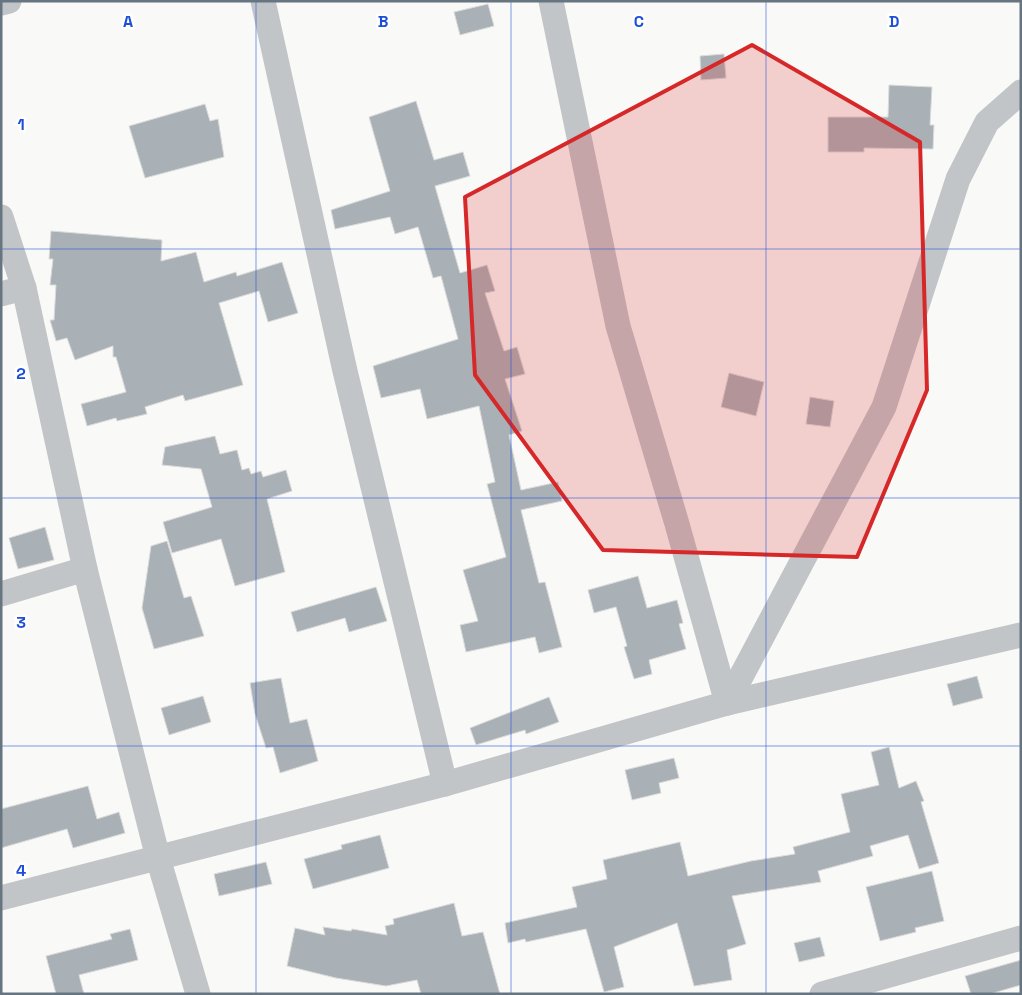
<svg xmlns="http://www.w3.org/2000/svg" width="1022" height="995" font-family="'Space Grotesk',sans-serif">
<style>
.building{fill:#a9b0b6;stroke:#dbdbda}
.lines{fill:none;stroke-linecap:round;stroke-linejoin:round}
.minor{stroke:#c1c5c8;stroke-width:25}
.marked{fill:#d62828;fill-opacity:0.2;stroke:#d62828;stroke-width:4;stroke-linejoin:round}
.grid{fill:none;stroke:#1d4ed8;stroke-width:1;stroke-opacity:0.55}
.grid-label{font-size:16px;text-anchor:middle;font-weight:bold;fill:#1d4ed8;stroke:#fff;stroke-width:5;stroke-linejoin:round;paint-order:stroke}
</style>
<rect width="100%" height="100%" fill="#f9f9f7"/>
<g class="building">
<polygon points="488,4 494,26 460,35 454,12"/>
<polygon points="724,54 726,78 701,80 700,56"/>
<polygon points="889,85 932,87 930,125 934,125 933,149 864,148 864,152 828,152 828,117 888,117"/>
<polygon points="416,101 434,160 463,152 470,176 435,186 460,273 487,265 495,291 485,293 504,351 517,347 525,374 505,379 522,431 509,435 521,490 558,482 562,501 521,510 539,583 545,582 562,647 539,653 535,637 466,652 460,625 478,621 463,570 506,557 487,484 495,482 479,406 427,419 420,389 381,398 373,366 458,339 441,276 433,278 418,227 395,234 390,217 335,229 331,210 390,191 369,117"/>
<polygon points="205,104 210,121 218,119 224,157 145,178 129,126"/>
<polygon points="51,231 162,240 161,261 196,252 204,282 236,272 237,276 282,262 298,313 268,322 259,291 219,303 243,385 185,401 183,395 145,407 147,414 117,421 116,418 87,426 81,404 126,392 116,357 113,357 113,346 75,360 67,338 56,341 50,320 54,320 56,285 50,285 53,259 49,259"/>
<polygon points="729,373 764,382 756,416 721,407"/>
<polygon points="810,397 834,401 830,427 806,424"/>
<polygon points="215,436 220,454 237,450 242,470 249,468 251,474 261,471 263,477 286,470 292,491 267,499 285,572 235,586 221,539 172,553 163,522 212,507 201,469 162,465 165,447"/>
<polygon points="45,527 54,560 18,569 9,538"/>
<polygon points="167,541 184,598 191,596 204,636 154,649 142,608 151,546"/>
<polygon points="638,576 647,608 677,600 683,623 679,624 686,649 649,660 652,674 634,679 624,647 627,646 616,607 594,613 588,590"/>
<polygon points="376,587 387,621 349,632 345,618 297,632 291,612"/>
<polygon points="977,676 983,698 953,706 947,684"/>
<polygon points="281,678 290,723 307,719 318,761 280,773 273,747 266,748 255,714 250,683"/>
<polygon points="203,696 211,722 169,735 161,708"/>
<polygon points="549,697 559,722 526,734 525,730 476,745 470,728"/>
<polygon points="889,747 899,788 916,781 924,801 921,802 939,863 919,869 908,835 870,846 873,856 818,871 821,882 732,896 746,944 727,950 732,980 694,986 677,923 614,947 624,987 604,992 586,929 526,942 525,939 508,943 505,923 577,907 572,887 607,879 603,860 680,842 688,876 751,861 795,854 793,847 850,832 841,794 879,785 871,752"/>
<polygon points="674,758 679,778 659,783 661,793 632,800 625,770"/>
<polygon points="88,786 97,819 119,812 125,833 73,848 67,829 1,848 1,809"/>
<polygon points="380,835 389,868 313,889 304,859 342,849 341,845"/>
<polygon points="266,862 272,884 219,896 214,874"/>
<polygon points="932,871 944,921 915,928 916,932 880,941 866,887"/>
<polygon points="454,903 462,936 483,932 500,994 421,994 417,980 386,986 336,978 287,966 295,928 325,935 323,927 351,931 352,929 387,935 385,926 394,924 393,919"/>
<polygon points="130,929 138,960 79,975 84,994 56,994 46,956 112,939 110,934"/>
<polygon points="820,937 825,956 799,962 794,943"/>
<polygon points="1021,960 1021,985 990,994 971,994 965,976"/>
</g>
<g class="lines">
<g class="minor">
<polyline points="263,1 345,371 445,784"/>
<polyline points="551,1 618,326 677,524 727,703"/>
<polyline points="1,3 9,1"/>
<polyline points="1,217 24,288 85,569 158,858 198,994"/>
<polyline points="1,294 24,288"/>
<polyline points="1,594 85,569"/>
<polyline points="727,703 884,407 958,179 987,122 1021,92"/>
<polyline points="1,898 445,784 727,703 1021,635"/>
<polyline points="822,994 1021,938"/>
</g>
</g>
<path class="marked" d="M752 45 920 142 927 390 857 557 603 550 475 375 465 197Z"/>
<path class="grid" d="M256 1V994M511 1V994M766 1V994M1 249H1021M1 498H1021M1 746H1021"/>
<g class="grid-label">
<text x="128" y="27">A</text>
<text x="383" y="27">B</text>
<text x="639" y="27">C</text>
<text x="894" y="27">D</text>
<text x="21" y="130">1</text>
<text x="21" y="379">2</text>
<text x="21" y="628">3</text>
<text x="21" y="876">4</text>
</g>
<rect width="1022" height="995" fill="none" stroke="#667580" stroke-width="5"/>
</svg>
